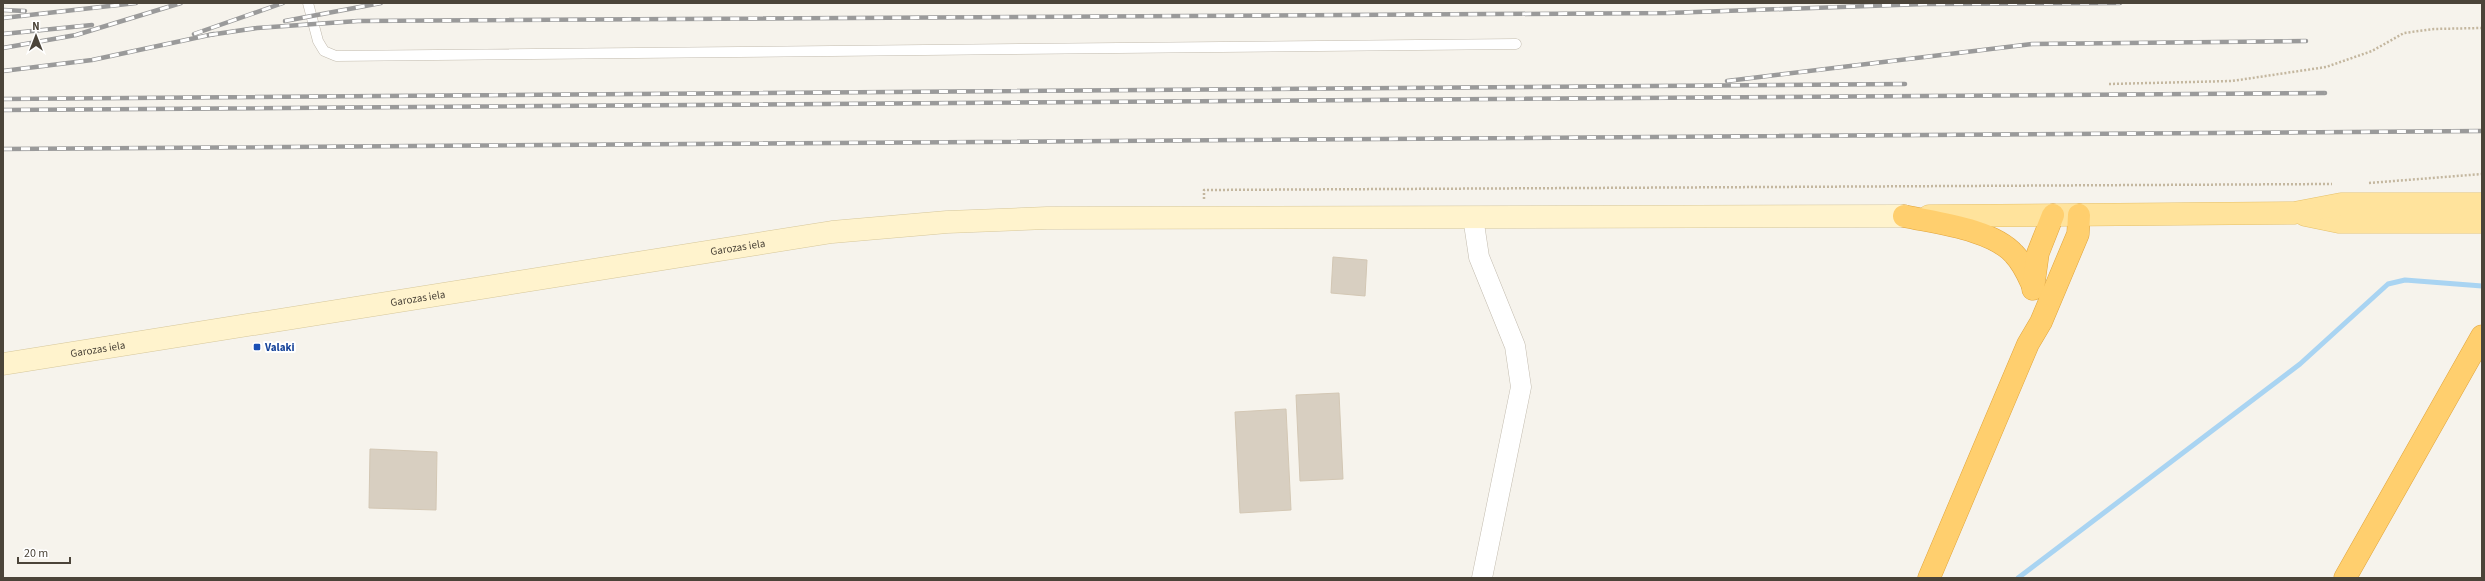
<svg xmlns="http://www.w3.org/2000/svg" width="2485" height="581" font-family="'Source Sans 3',sans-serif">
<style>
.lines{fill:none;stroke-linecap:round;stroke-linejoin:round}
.stream{stroke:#a9d4f2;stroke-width:5}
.building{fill:#d8cfc1;stroke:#d3c7b4}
.lane-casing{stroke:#c2bbae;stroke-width:11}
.street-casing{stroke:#c2bbae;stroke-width:21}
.secondary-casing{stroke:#d6c79b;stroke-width:23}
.primary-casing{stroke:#e6c16a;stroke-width:23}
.highway-casing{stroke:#e0a43c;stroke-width:23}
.path{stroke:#c4b79f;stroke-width:2.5;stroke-dasharray:2 2;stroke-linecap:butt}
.lane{stroke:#fff;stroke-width:10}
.street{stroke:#fff;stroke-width:20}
.secondary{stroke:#fff3cd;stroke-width:22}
.primary{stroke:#ffe39c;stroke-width:22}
.highway{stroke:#ffcf6e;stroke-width:22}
.rail-casing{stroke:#9a9a9a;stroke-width:4.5}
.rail{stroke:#fff;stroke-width:3;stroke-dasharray:9;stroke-linecap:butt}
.transit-dot{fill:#1a4fb4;stroke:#fff;stroke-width:1.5}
.labels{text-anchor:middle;stroke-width:4;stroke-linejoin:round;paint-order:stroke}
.street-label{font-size:11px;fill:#4b4439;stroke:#fff}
.transit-label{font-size:11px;font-weight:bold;fill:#164399;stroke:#fff;text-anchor:start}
</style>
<rect width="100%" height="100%" fill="#f6f3ec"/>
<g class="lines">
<polyline class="stream" points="2018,578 2300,364 2388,284 2405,280 2482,286"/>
</g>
<g class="building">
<polygon points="1333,257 1367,260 1365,296 1331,293"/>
<polygon points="1339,393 1343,479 1300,481 1296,395"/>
<polygon points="1286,409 1291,510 1240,513 1235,412"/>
<polygon points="370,449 437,452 436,510 369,508"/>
</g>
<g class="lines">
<g class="lane-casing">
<polyline id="lane" points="308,3 318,41 324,51 336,56 1516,44"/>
</g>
<g class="street-casing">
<polyline id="street" points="1473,217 1479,257 1515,346 1521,387 1482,578"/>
</g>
<g class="secondary-casing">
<g id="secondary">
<path id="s1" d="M3 364 832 232 947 222 1047 218 1904 216"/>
</g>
</g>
<g class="primary-casing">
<g id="primary">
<polyline points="2305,215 2339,222 2482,222"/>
<polyline points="1929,216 2294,213 2341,204 2482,204"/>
</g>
</g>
<g class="highway-casing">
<g id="highway">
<path d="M1904 216C1936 223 1992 229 2014 254 2023 263 2028 275 2033 286"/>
<polyline points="2033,289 2038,253 2053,215"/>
<polyline points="1929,578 2028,344 2041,322 2078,234 2079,215"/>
<polyline points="2345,578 2482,336"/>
</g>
</g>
<g class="path">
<polyline points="2109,84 2232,81 2326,67 2372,51 2404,33 2434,29 2482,28"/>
<polyline points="2369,183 2482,174"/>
<polyline points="1204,199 1204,190 2332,184"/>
</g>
<use href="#lane" class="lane"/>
<use href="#street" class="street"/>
<use href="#secondary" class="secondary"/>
<use href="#primary" class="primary"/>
<use href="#highway" class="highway"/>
<g class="rail-casing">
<g id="rail">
<polyline points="3,10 25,11"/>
<polyline points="3,18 136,3"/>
<polyline points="285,21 381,3"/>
<polyline points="3,34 92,25"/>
<polyline points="194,34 283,3"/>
<polyline points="209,35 257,28 358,21 1668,13 1924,4 2120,3"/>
<polyline points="3,48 76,35 181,3"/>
<polyline points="3,71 92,60 214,34"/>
<polyline points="1727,81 2032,44 2306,41"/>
<polyline points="3,99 1905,84"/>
<polyline points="3,110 2325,93"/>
<polyline points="3,149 2482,131"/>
</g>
</g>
<use href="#rail" class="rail"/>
</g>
<rect class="transit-dot" x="253" y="343" width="8" height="8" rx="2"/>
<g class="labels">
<g class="street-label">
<text dy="4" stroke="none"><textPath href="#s1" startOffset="744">Garozas iela</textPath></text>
<text dy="4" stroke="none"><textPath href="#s1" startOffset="420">Garozas iela</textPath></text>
<text dy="4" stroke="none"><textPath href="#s1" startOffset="96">Garozas iela</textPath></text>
</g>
<g class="transit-label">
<text x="265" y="351">Valaki</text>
</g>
</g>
<rect width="2485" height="581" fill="none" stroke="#4b4439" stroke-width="8"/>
<g transform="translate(36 36)" stroke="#ffffff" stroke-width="3" paint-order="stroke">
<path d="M0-3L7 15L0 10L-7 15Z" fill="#4b4439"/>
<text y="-6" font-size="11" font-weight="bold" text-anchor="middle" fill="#4b4439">N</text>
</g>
<path d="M18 557v6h52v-6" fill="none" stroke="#4b4439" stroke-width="2"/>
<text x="24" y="557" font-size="12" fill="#4b4439" stroke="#ffffff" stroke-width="3" paint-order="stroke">20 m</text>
</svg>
